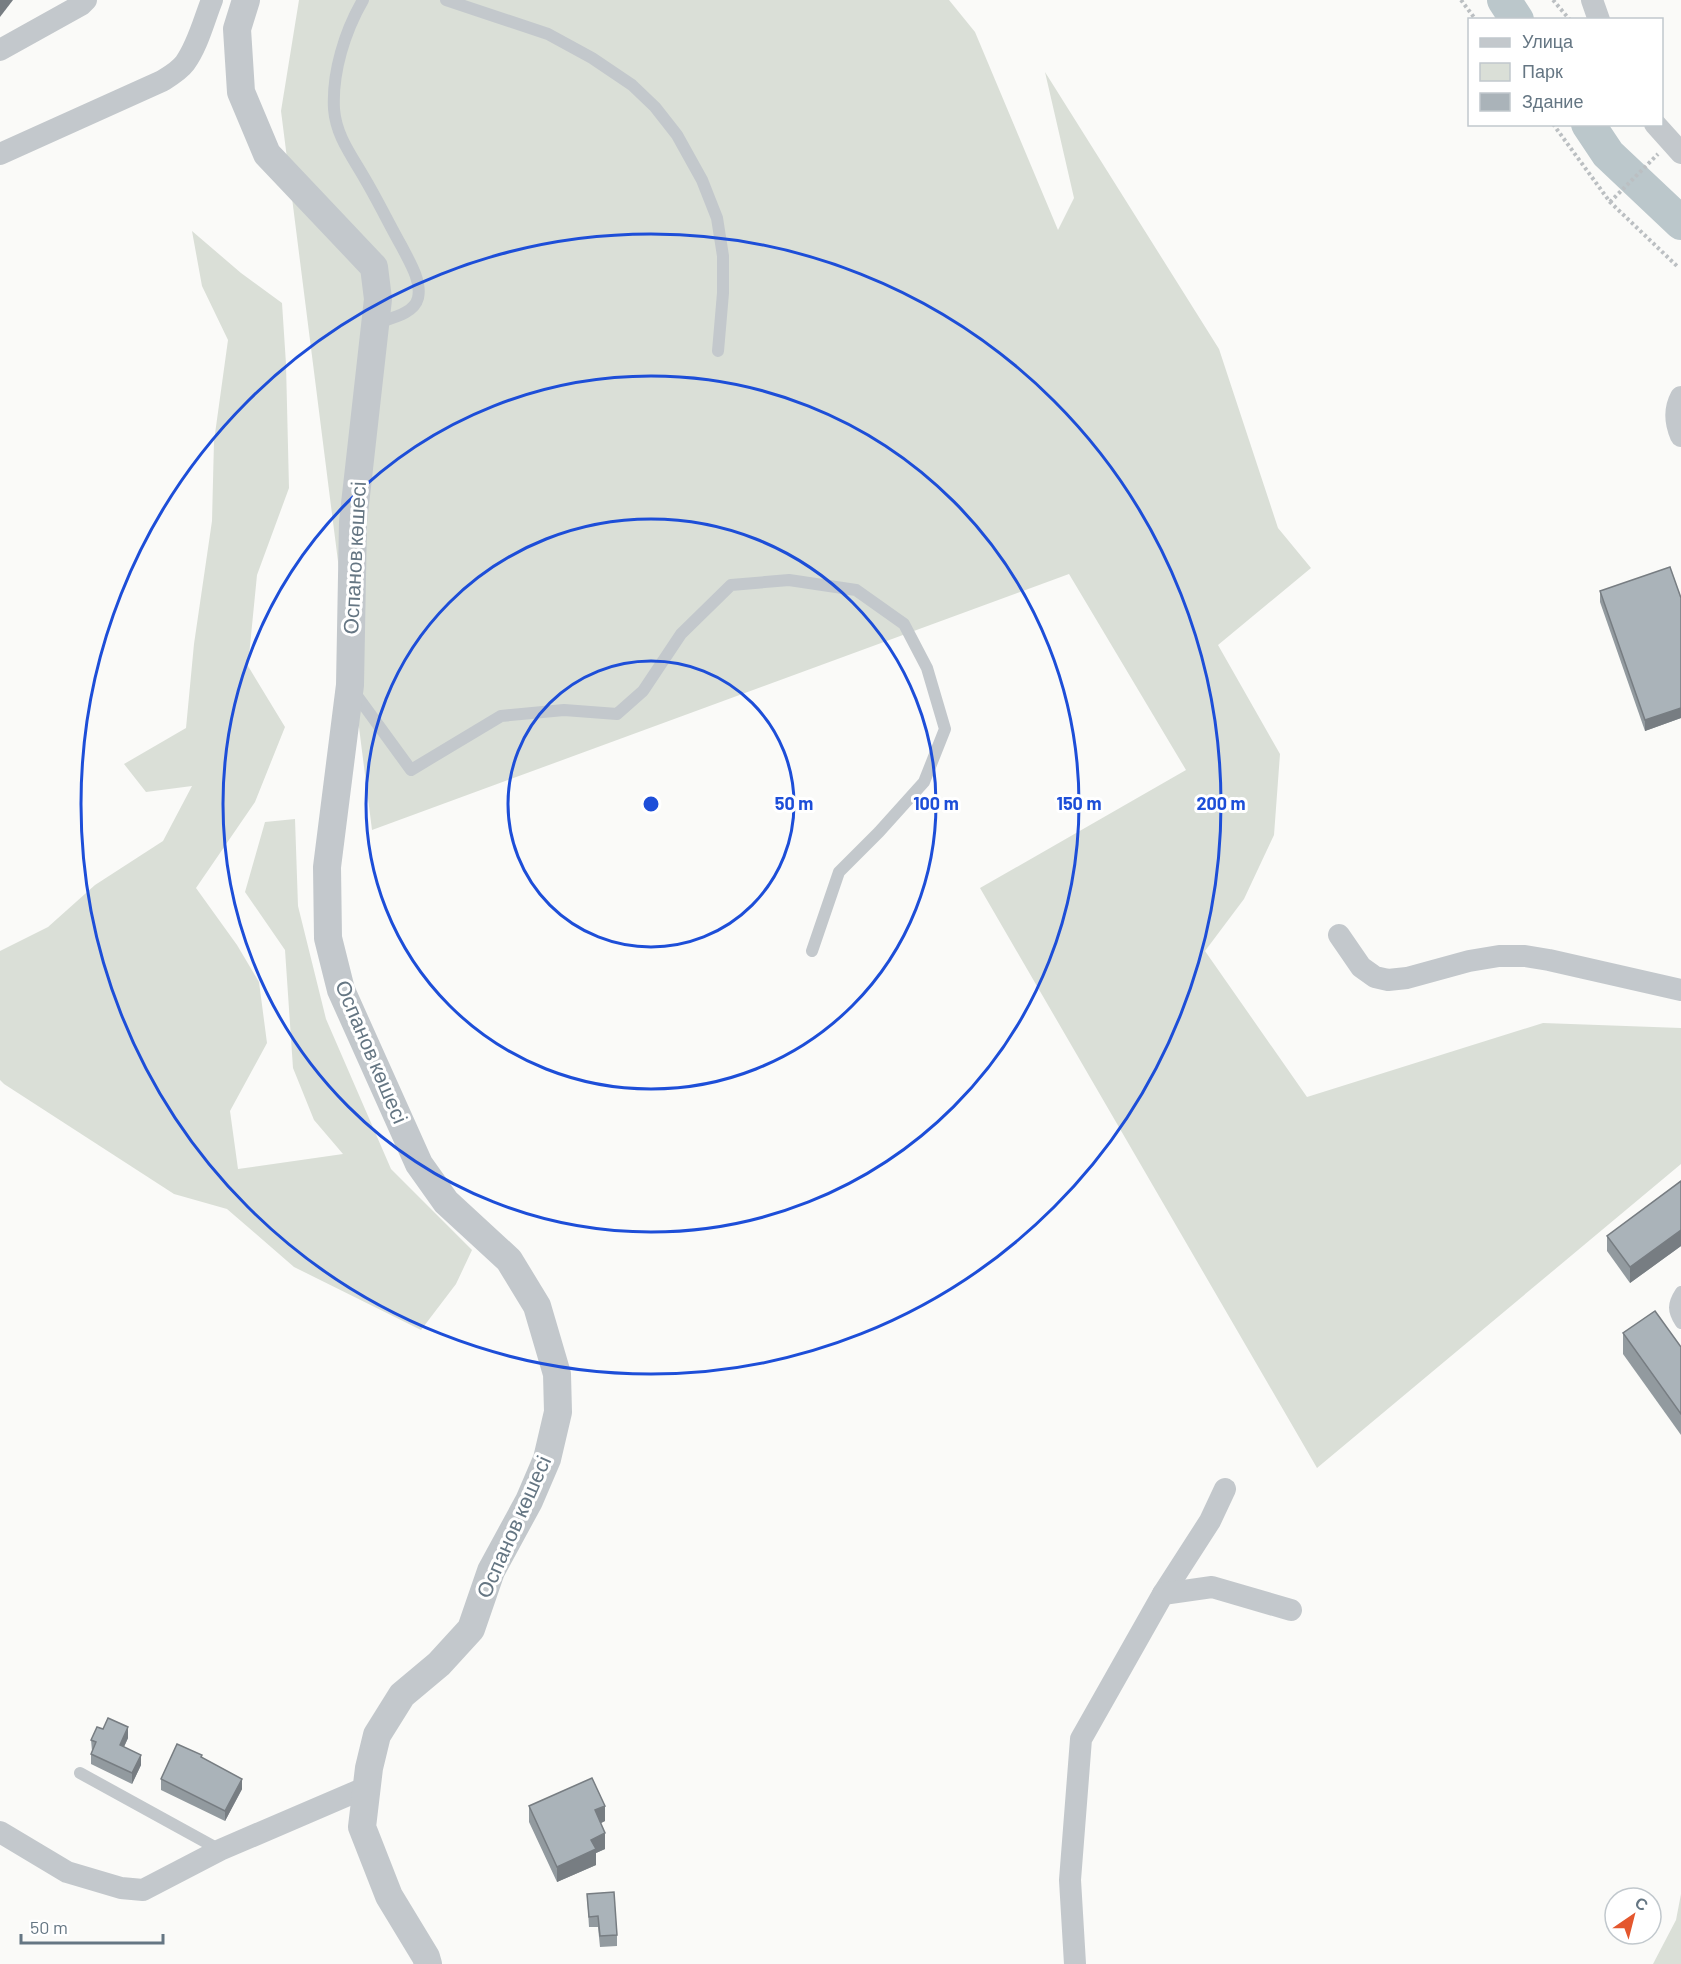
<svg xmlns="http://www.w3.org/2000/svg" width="1681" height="1964" font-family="Barlow,sans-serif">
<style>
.green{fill:#dadfd7}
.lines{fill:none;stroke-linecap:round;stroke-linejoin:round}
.river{stroke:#bbc7cb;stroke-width:34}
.path{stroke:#bbbfc2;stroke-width:4;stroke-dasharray:3 3;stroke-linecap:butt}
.service{stroke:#c3c8cc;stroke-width:12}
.minor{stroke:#c3c8cc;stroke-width:22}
.tertiary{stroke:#c3c8cc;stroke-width:28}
.wall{fill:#929a9f}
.shaded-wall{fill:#777d82}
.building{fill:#aab3b9;stroke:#777d82;stroke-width:1.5}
.ring{fill:none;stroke:#1d4ed8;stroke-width:3}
.labels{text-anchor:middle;stroke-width:6;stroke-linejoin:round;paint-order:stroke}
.street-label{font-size:21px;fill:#657683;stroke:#fff}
.centre{fill:#1d4ed8;stroke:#fff;stroke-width:3}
.ring-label{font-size:18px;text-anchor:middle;font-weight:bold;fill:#1d4ed8;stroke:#fff;stroke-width:6;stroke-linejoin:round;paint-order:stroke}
</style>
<rect width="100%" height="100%" fill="#fafaf8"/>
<g class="green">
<polygon points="299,0 949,0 975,32 1058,230 1074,198 1045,72 1219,349 1278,528 1311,568 1218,645 1280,754 1274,835 1244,899 1205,951 1307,1097 1543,1023 1681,1028 1681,1164 1317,1468 980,888 1186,770 1069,574 372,830 281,111"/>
<polygon points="192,231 241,273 282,303 286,364 289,488 257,575 248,666 285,727 255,802 196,888 237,945 259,982 267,1043 230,1111 238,1169 343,1154 314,1120 293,1068 285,950 245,892 265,822 295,819 298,906 326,1019 391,1169 472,1250 456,1284 421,1330 294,1267 227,1209 174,1194 4,1084 0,1080 0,951 48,927 95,885 163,841 192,786 146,792 124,764 186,728 194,644 212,521 214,441 228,340 202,286"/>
<polygon points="1681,1894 1681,1964 1653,1964 1676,1920"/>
</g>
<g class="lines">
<g class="river">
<polyline points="1504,0 1517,20"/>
<polyline points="1588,124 1608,154 1681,223"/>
</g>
<g class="path">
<polyline points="1461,0 1476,20"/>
<polyline points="1553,0 1570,20"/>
<polyline points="1553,124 1610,202 1678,267"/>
<polyline points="1610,202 1658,154"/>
</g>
<g class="service">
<path d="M363 0C345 31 332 72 334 109 336 136 352 156 365 179 378 201 389 224 402 247 409 261 422 281 418 298 414 314 391 318 377 323"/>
<polyline points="446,0 548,34 592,58 632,85 655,107 677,135 702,180 717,218 723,256 723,293 718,351"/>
<polyline points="352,689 411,770 501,716 564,710 617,714 643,691 681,634 731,585 789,580 856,590 904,624 927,668 945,729 924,782 879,832 839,872 812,951"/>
<path d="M1681 1292C1673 1304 1673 1311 1681 1323"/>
<polyline points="80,1773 220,1850"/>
</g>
<g class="minor">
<polyline points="1592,0 1599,20"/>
<polyline points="0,50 81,5 86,0"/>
<polyline points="1655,124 1681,153"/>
<path d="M0 154 162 81C170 76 179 71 185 63 198 45 204 20 212 0"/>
<path d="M1681 397C1674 410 1675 422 1681 436"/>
<polyline points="1339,935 1361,967 1375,977 1388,980 1407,978 1469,961 1499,956 1525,956 1549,960 1681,990"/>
<polyline points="1163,1594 1210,1521 1225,1489"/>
<polyline points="0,1832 67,1872 121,1888 143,1890 220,1850 367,1787"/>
<polyline points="1075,1964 1070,1880 1081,1739 1163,1594 1212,1587 1291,1610"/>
</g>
<polyline class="tertiary" points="246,0 237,29 241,92 267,154 374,267 378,299 353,522 350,685 327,867 328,938 341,990 419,1164 446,1202 509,1260 537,1306 557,1374 558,1412 547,1459 529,1501 491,1571 471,1629 439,1664 402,1695 377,1735 369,1768 362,1827 389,1896 426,1957 428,1964"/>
</g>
<g class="wall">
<polygon points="1600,591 1681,598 1681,718 1645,731 1600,602"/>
<polygon points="1681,1181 1681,1246 1630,1283 1607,1251 1607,1236"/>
<polygon points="1623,1333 1681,1347 1681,1435 1623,1354"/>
<polygon points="128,1738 124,1747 141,1765 132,1784 91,1764 91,1754 92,1751 91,1740"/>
<polygon points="202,1757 242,1789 225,1821 161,1790 161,1779"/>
<polygon points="529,1806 605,1821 601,1823 605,1849 596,1853 596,1865 557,1882 529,1822"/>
<polygon points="587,1894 617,1935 617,1946 600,1947 598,1927 589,1927"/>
</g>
<g class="shaded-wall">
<polygon points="0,0 13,0 0,17"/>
<polygon points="1681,708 1681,718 1645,731 1645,720"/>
<polygon points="1681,1230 1681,1246 1630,1283 1630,1267"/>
<polygon points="128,1727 128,1738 120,1755 120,1745"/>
<polygon points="141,1755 141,1765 132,1784 132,1773"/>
<polygon points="242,1779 242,1789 225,1821 225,1811"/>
<polygon points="605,1806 605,1821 595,1826 595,1810"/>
<polygon points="605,1833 605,1849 596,1853 596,1865 557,1882 557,1867 591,1840"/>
</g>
<g class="building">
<polygon points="1670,567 1681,598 1681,708 1645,720 1600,591"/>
<polygon points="1681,1181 1681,1230 1630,1267 1607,1236"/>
<polygon points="1655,1311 1681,1347 1681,1414 1623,1333"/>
<polygon points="108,1718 128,1727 120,1745 141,1755 132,1773 91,1754 96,1742 91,1740 97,1727 103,1729"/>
<polygon points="177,1744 202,1755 201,1757 242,1779 225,1811 161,1779"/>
<polygon points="592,1778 605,1806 595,1810 605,1833 591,1840 596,1849 557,1867 529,1806"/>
<polygon points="614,1892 617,1935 600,1936 598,1916 589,1917 587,1894"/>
</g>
<g class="ring">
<circle cx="651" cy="804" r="143"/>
<circle cx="651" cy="804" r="285"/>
<circle cx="651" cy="804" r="428"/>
<circle cx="651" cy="804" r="570"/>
</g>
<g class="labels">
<g class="street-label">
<text transform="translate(355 558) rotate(-87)" y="7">Оспанов көшесі</text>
<text transform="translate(371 1052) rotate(67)" y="7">Оспанов көшесі</text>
<text transform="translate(514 1527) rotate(-66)" y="7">Оспанов көшесі</text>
</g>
</g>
<circle cx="651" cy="804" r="9" class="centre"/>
<g class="ring-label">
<text x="794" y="810">50 m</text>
<text x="936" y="810">100 m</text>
<text x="1079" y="810">150 m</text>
<text x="1221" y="810">200 m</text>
</g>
<rect x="1468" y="18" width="195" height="108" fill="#ffffff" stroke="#c1c8cd" stroke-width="1.5"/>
<rect x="1480" y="38" width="30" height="9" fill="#c3c8cc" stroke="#c1c8cd" stroke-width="1.5"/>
<text x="1522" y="48" font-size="18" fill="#657683">Улица</text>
<rect x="1480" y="63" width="30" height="18" fill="#dadfd7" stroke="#c1c8cd" stroke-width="1.5"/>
<text x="1522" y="78" font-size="18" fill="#657683">Парк</text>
<rect x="1480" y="93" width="30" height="18" fill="#aab3b9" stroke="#c1c8cd" stroke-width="1.5"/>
<text x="1522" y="108" font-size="18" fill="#657683">Здание</text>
<g transform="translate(1633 1916) rotate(35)"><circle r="28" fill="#ffffff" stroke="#c1c8cd" stroke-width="1.5"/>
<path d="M0-4.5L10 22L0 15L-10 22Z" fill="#e4572e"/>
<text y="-9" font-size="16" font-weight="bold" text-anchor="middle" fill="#657683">С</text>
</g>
<path d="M21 1934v9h142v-9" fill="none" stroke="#657683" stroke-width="3"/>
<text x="30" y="1934" font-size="18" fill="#657683" stroke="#ffffff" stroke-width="4.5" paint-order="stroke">50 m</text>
</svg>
